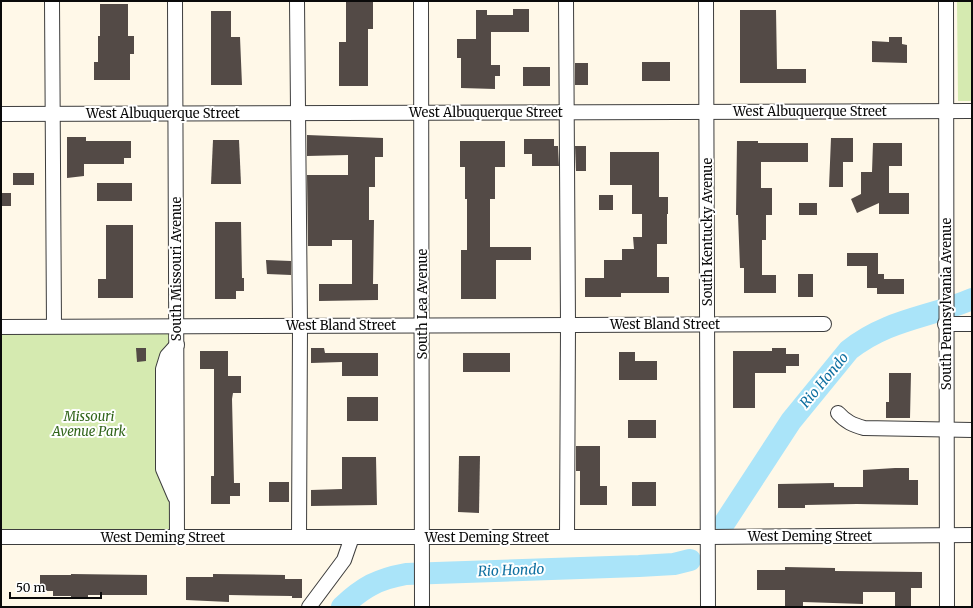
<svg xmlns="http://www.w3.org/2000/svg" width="973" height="608" font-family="Merriweather,serif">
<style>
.green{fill:#d5eab0}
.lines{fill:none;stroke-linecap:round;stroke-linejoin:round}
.river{stroke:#aae4f9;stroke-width:22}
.building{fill:#534a46}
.minor-casing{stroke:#3d3d3d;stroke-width:16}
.minor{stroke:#fff;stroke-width:14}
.labels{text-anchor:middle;stroke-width:4;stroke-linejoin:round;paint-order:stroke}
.street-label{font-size:13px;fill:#0a0a0a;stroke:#fff}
.park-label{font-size:13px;font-style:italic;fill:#306419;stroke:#fff}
.water-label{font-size:14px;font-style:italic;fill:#0f70a1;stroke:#fff}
</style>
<rect width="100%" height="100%" fill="#fff8e8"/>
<g class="green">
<polygon points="957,1 972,1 972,101 958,101"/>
<polygon points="177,326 177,537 1,537 1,327"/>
</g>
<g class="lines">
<g class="river">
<path d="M725 522 791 421 849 350C888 319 928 318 972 299"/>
<path d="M342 607C363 587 378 579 406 574L639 566 674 564 690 560"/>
</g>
</g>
<g class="building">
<polygon points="346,1 373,1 373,29 368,29 368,86 339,86 339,42 346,42"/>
<polygon points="100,4 128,4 128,36 134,36 134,54 130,54 130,80 94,80 94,62 98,62 98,36 100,36"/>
<polygon points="513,9 529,9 529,32 491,32 491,65 500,65 500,76 495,76 495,89 461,88 461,58 457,58 457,39 476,39 476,10 487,10 487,15 513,15"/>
<polygon points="740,10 776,10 777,69 806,69 806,83 740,83"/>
<polygon points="211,11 231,11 231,37 240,37 242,85 211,85"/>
<polygon points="889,37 902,37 902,44 907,45 907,63 872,62 872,41 889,42"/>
<rect x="642" y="62" width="28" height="19"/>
<rect x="575" y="63" width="13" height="22"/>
<rect x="523" y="67" width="27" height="19"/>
<polygon points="307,135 383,138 383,157 375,157 375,187 369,187 369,220 374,220 373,284 378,284 378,300 319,301 319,284 352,284 352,240 332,240 332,246 308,246 307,175 348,175 348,155 307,156"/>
<polygon points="67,137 86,137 86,141 131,141 131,158 124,158 124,164 84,164 84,176 67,178"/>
<polygon points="831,138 853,138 853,162 843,162 843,187 829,187"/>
<polygon points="524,139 554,139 554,146 558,146 559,166 532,166 532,154 524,154"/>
<polygon points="213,140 239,140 241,184 211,184"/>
<polygon points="460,141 505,141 505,167 495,167 495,199 490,199 490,247 531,247 531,260 496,260 496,299 461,299 461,250 467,250 467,199 465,199 465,167 460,167"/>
<polygon points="737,141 758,141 758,143 808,143 808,162 761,162 761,188 772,188 772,215 766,215 766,240 762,240 762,275 776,275 776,293 744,293 744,268 740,268 738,215 736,215"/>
<polygon points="873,143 902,143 902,166 889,166 889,193 909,193 909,214 879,214 879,203 857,213 851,199 861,194 861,172 872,172"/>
<polygon points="575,146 586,146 586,171 576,171"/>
<polygon points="610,152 659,152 659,197 668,197 668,214 667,214 667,244 657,244 657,277 669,277 669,293 621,293 621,297 585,297 585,278 604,278 604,260 622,260 622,249 634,249 633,237 642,237 642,214 632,214 632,185 610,185"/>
<rect x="13" y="173" width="21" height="12"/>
<rect x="97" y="183" width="35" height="18"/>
<rect x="1" y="193" width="10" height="13"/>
<rect x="599" y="195" width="14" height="15"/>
<rect x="799" y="203" width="18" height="12"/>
<polygon points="215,222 241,222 242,278 244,278 244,291 236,291 236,299 215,299"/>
<polygon points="106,225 133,225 133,298 98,298 98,279 106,279"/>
<polygon points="847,253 878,253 878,274 884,274 884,279 904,279 904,294 877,294 877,288 867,288 867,266 847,266"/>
<polygon points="266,260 291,261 291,275 267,274"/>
<rect x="798" y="274" width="15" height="23"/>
<polygon points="136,348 146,348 146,361 137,362"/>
<polygon points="311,348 324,348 325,353 378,353 378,376 342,376 342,362 311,363"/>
<polygon points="772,348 786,348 786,354 799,354 799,366 786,366 786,373 755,373 755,408 733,408 733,351 772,351"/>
<polygon points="200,351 228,351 228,376 241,376 241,393 233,393 232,399 234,483 240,483 240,496 230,496 230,504 211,504 211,476 214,476 214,369 200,369"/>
<polygon points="619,352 635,352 635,361 657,361 657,380 619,380"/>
<rect x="463" y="353" width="47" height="19"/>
<polygon points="889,373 911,373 910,418 886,418 886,402 889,402"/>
<rect x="347" y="397" width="31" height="24"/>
<rect x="628" y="420" width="28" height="18"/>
<polygon points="576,446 600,446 600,486 607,486 607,505 580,505 580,471 576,471"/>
<polygon points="459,456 480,456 479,513 458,512"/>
<polygon points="342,457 376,457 377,505 311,506 311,490 342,489"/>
<polygon points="895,468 909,468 909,480 918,480 918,505 857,504 805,505 805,508 778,508 778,484 834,483 834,487 863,487 863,470"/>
<rect x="269" y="482" width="20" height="20"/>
<rect x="632" y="482" width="24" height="24"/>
<polygon points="785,567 835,568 835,571 922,572 922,588 911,588 911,607 895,607 895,592 863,592 863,604 803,602 803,607 785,607 785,590 757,590 757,570 785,570"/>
<polygon points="71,574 147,575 147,595 88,595 88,598 71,598 71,596 53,596 53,591 40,591 40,575 71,575"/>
<polygon points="213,574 285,575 285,579 302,579 302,598 292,598 292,596 229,595 229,602 186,600 186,577 213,577"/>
</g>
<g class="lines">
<g class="minor-casing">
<g id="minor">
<polyline points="52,1 54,326"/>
<polyline points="175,1 177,537"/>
<polyline points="297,1 300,326 299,537"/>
<polyline points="421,1 422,607"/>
<polyline points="566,1 568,324 567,537"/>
<polyline points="706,1 708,607"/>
<polyline points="946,1 947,607"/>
<polyline points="1,114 972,111"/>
<polyline points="945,324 972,324"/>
<polyline points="1,327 824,324"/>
<path d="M838 413C846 422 853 425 864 428L972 430"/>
<polyline points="175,497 163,469 163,369 167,356 177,345"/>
<polyline points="1,537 708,537 972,535"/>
<polyline points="309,607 344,560 352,537"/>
</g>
</g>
<use href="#minor" class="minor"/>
</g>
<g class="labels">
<g class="street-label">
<text x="810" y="116">West Albuquerque Street</text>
<text x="486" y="117">West Albuquerque Street</text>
<text x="163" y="118">West Albuquerque Street</text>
<text transform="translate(707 232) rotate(-90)" y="5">South Kentucky Avenue</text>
<text transform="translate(176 269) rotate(-90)" y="5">South Missouri Avenue</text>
<text transform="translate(422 304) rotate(-90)" y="5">South Lea Avenue</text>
<text transform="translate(946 304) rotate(-90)" y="5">South Pennsylvania Avenue</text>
<text x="665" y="329">West Bland Street</text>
<text x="341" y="330">West Bland Street</text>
<text x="810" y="541">West Deming Street</text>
<text x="163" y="542">West Deming Street</text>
<text x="487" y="542">West Deming Street</text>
</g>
<g class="park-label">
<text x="89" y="421">Missouri<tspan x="89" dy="15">Avenue Park</tspan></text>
</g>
<g class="water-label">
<text transform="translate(824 380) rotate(-50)" y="5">Rio Hondo</text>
<text transform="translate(511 570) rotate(-2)" y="5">Rio Hondo</text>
</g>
</g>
<rect width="973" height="608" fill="none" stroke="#0a0a0a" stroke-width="4"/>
<path d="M10 592v6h91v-6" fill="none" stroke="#0a0a0a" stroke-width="2"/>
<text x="16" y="592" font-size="12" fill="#0a0a0a" stroke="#ffffff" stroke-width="3" paint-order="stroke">50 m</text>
</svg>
